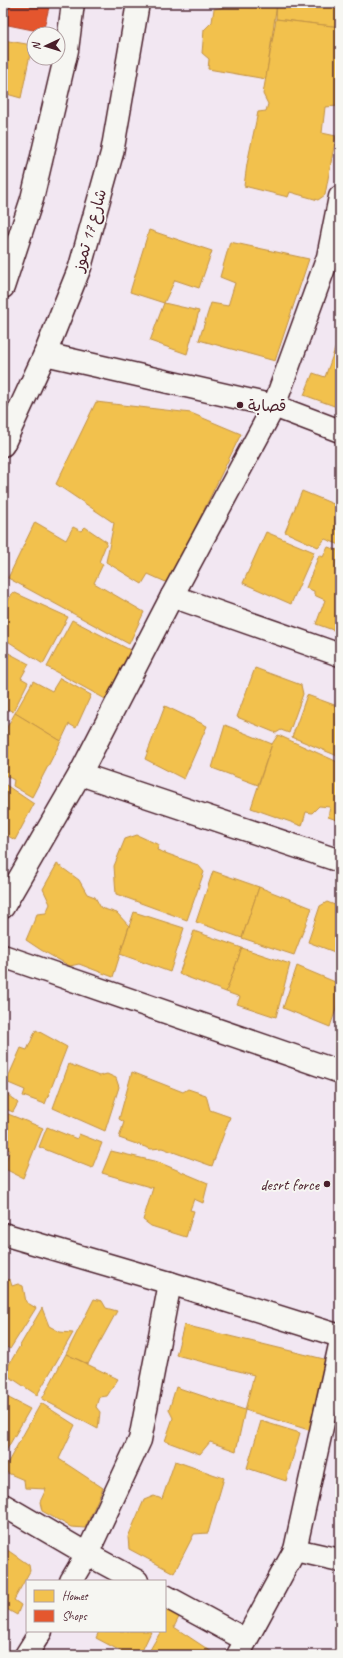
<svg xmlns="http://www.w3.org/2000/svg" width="343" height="1658" font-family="Caveat,'Playpen Sans Arabic',sans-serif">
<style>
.homes{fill:#f2c14e;stroke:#c09044}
.shops{fill:#e4572e;stroke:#b6462d}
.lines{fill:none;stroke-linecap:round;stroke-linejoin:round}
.minor-casing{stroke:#4a1f2b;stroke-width:25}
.major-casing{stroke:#4a1f2b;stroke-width:25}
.minor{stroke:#f6f6f2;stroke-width:22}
.major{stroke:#f6f6f2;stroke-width:22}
.poi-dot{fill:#4a1f2b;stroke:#f6f6f2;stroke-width:1.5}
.labels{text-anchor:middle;stroke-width:4;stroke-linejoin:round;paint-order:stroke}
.street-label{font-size:16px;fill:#4a1f2b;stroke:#f6f6f2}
.poi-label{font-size:16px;fill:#4a1f2b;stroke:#f6f6f2;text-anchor:start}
</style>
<rect width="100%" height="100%" fill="#f2e7f2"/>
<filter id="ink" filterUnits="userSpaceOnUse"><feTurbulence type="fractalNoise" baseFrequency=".025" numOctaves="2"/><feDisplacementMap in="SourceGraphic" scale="8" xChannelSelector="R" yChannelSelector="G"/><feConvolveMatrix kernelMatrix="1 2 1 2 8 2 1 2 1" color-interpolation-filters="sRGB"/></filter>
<g filter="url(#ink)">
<g class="homes">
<polygon points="225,3 277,3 266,79 208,69 209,59 202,53 204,30 212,22 214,9 225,7"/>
<polygon points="277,3 340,3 340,27 276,19"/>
<polygon points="276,19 340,27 340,94 338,106 325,107 322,133 336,136 325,195 318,200 290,192 288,197 244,186 247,164 258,112 266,111 268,104 263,94"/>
<polygon points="3,40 32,45 21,98 3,93"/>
<polygon points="149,230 212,251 199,288 175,280 164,303 130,292"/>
<polygon points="230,242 309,259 275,361 199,340 211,303 228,306 235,283 220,277"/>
<polygon points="164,303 199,311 187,354 150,341"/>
<polygon points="340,335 340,402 337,407 304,395 313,373 325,377"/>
<polygon points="96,402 191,413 241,434 168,583 148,574 142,584 106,562 114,523 56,484"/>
<polygon points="302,491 336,505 340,496 340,545 325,539 318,547 285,532"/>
<polygon points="35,522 66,540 73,527 81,531 85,527 107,542 99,562 103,564 94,583 144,612 129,644 8,578"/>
<polygon points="266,532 314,552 291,604 243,583"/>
<polygon points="328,547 340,551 340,611 333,630 316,624 325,600 314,595 314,591 306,588 319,555 323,557"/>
<polygon points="13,592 68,617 43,664 3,638 3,610"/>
<polygon points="72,620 134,652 109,701 47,667"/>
<polygon points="3,650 29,664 21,678 28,682 13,712 8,709 4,718"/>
<polygon points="255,668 301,685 303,694 289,733 281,730 276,733 237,717"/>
<polygon points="60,678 91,695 76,728 69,724 61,741 15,713 33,681 52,691"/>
<polygon points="307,695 340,707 340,757 292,737"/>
<polygon points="165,706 207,726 184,779 145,759"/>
<polygon points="15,713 61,741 32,797 13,786 14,780 3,774 3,734"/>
<polygon points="225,725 272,744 258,785 212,768"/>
<polygon points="278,735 340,763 340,821 328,817 330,807 319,806 312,813 306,812 302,826 251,808 272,744"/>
<polygon points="3,783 34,804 15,840 3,833"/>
<polygon points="137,835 159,845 157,850 198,865 204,872 187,920 116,894 114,866 125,839"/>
<polygon points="57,864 79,880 87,894 95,897 101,908 117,913 129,926 113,977 79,964 70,966 41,950 26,940 37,914 46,913 50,904 43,889"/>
<polygon points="213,871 259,887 242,938 196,922"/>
<polygon points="259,887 312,908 294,955 242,938"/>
<polygon points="327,902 340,907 340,954 308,942 320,906"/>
<polygon points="134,912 184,928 170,972 120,954"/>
<polygon points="194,931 242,948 226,992 179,974"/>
<polygon points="242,948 290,964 276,1017 237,1004 240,997 226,992"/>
<polygon points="297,966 340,984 340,997 330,1027 283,1008"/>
<polygon points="340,1016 340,1033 335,1031"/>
<polygon points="36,1030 67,1047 45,1104 23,1096 25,1090 6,1082 21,1048 27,1050"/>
<polygon points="69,1064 99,1076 107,1074 116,1078 119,1087 105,1131 53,1108"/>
<polygon points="132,1072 183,1092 188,1089 206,1095 210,1110 230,1117 212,1166 162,1148 151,1149 119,1138 124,1122 119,1119"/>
<polygon points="3,1091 18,1103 13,1112 3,1108"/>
<polygon points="3,1112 43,1128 23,1178 3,1168 10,1150 3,1147"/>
<polygon points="47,1127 77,1139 79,1134 102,1143 92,1168 39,1147"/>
<polygon points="111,1151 158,1162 208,1183 203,1203 194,1199 190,1210 194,1211 186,1237 151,1226 143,1220 153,1188 102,1173"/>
<polygon points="5,1279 10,1280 12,1286 18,1284 23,1286 26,1302 36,1308 10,1349 3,1345 3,1280"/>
<polygon points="94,1299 102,1301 106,1308 117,1311 88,1364 66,1354"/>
<polygon points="42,1308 49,1326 60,1332 73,1333 37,1395 4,1373"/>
<polygon points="184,1325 328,1360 312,1431 245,1410 254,1375 176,1355"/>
<polygon points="66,1354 118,1379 107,1396 99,1397 96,1407 100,1412 98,1429 42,1399"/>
<polygon points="176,1387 245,1410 236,1451 210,1442 200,1454 165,1441 173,1418 169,1410"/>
<polygon points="3,1395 30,1409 3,1456"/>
<polygon points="41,1403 75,1425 59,1459 103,1488 85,1528 71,1527 42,1511 40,1502 46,1489 25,1488 24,1480 3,1471"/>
<polygon points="261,1421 300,1433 286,1481 247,1468"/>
<polygon points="175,1461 224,1478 208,1533 194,1534 174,1573 129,1549 128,1537 144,1500 154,1496 162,1499"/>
<polygon points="3,1547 29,1565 30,1571 14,1600 21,1605 17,1615 3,1607"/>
<polygon points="167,1609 179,1617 174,1627 212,1652 209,1655 147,1655 161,1631 165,1631 165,1612"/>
<polygon points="99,1631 149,1631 151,1632 140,1655 128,1655 96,1638"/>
</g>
<polygon class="shops" points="3,3 50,3 43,32 3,24"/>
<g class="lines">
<g class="minor-casing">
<g id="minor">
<polyline points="45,354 274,406 340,431"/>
<polyline points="172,596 340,655"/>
<polyline points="80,774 340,861"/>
<polyline points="3,907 80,774 172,596 274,406 328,257 340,197"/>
<polyline points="3,956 340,1072"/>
<polyline points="3,1234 170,1283 340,1336"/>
<polyline points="3,1505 87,1554 137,1581"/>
<polyline points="295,1550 340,1560"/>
<polyline points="71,1581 87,1554 140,1440 170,1283"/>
<polyline points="165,1596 246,1640"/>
<polyline points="26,1655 41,1631"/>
<polyline points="238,1655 295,1550 340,1345"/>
</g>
</g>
<g class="major-casing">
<g id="major">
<polyline points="3,287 32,199 67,50 73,3"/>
<polyline points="3,445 45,354 80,267 112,153 138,3"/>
</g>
</g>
<use href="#minor" class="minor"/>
<use href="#major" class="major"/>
</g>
</g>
<g class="poi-dot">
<circle cx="240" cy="405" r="4"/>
<circle cx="327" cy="1184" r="4"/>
</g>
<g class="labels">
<g class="street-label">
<text transform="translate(89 230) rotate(-74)" y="6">شارع 17 تموز</text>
</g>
<g class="poi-label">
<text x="248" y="411">قصابة</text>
<text x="319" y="1190" text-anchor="end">desrt force</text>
</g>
</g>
<rect width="343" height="1658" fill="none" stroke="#f6f6f2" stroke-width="16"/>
<rect x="8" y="8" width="327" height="1642" fill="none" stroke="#4a1f2b" stroke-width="1.5" filter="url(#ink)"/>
<rect x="26" y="1580" width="140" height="52" fill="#f6f6f2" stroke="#b1a0a2"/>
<rect x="34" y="1590" width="20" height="12" fill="#f2c14e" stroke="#b1a0a2"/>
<text x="62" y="1600" font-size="12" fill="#4a1f2b">Homes</text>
<rect x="34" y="1610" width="20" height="12" fill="#e4572e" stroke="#b1a0a2"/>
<text x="62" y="1620" font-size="12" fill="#4a1f2b">Shops</text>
<g transform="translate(46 46) rotate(266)"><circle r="19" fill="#f6f6f2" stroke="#b1a0a2"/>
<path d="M0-3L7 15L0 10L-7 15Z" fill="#4a1f2b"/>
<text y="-6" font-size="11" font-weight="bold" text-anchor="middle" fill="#4a1f2b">N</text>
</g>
</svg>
